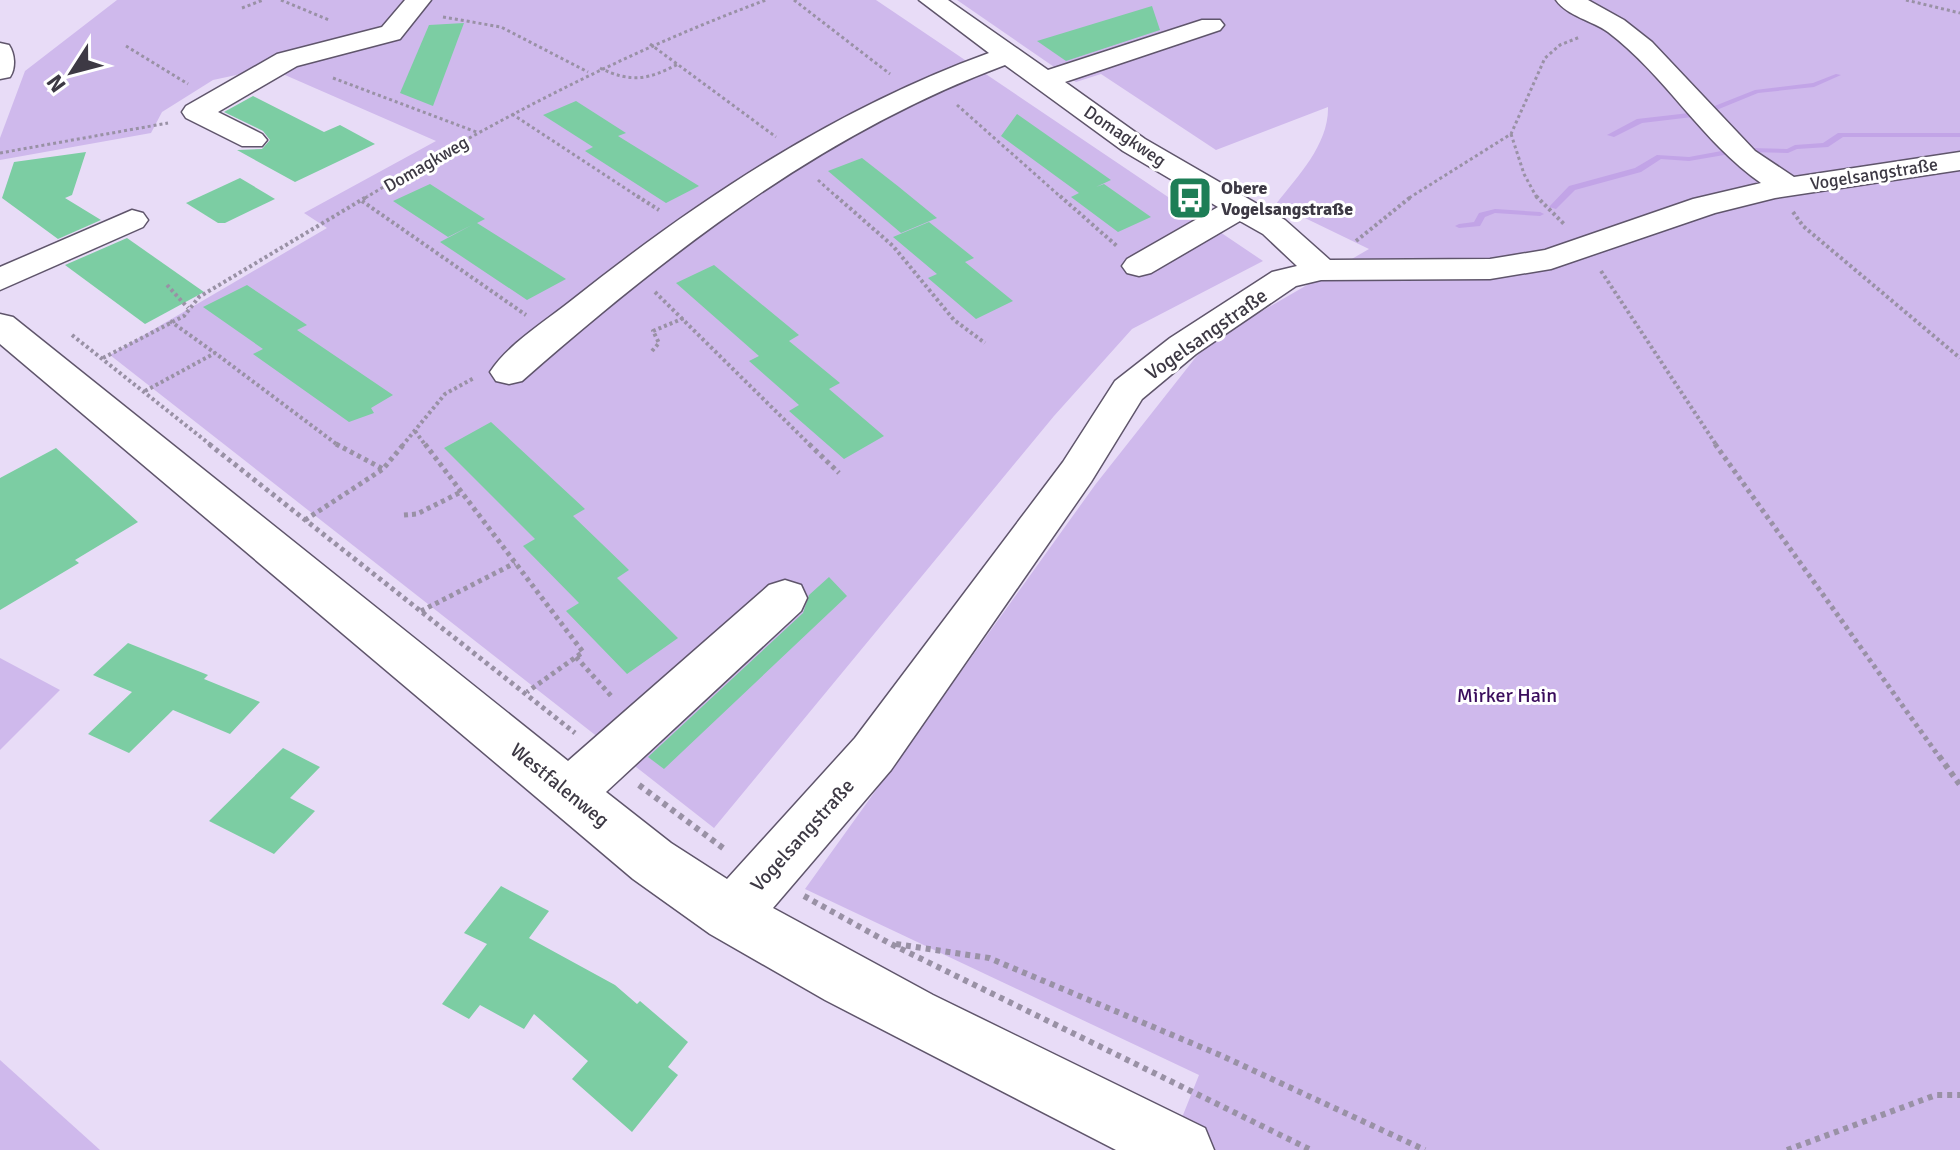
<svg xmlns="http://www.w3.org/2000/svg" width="1960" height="1150" font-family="Signika,sans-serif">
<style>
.green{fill:#cfb9ec}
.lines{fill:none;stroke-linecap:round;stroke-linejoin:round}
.stream{fill:#c2a4e7;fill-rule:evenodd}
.building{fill:#7ccda3}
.minor-casing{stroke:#5f556b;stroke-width:3}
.path-far3{stroke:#9991a5;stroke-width:3;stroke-dasharray:3 3;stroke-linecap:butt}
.path-far2{stroke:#9991a5;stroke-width:4;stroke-dasharray:3 3;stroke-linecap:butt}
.path-far1{stroke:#9991a5;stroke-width:5;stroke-dasharray:4 4;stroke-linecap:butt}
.path{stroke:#9991a5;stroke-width:6;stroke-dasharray:5 5;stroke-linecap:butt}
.minor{fill:#fff;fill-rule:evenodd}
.labels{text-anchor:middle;stroke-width:6;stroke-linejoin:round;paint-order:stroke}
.far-street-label{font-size:18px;fill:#3d3944;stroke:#fff}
.far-poi-label{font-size:18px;font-weight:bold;fill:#3d3944;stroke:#fff;text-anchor:start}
.street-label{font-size:20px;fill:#3d3944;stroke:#fff}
.park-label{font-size:20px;fill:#3a0d5c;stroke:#fff}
</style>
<rect width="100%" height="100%" fill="#e8dcf7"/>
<g class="green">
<polygon points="117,0 876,0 1263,261 1132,329 1054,416 714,828 110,355 327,228 304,213 436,141 269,68 213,80 162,112 151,133 0,160 0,138 25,71"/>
<path d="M957 0H1960V1150H1169L1199 1075 805 889 1095 485 1207 343 1369 249 1276 204C1298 176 1329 144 1328 107L1216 150 1101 74 1076 82Z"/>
<polygon points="0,658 60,690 0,750"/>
<polygon points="0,1060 100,1150 0,1150"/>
</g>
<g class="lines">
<g class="stream">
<polygon points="1836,74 1841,75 1814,87 1758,93 1714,111 1707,109 1755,90 1813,83"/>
<polygon points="1698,112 1701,112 1701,116 1642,123 1614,137 1607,135 1637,119"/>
<polygon points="1838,133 1960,133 1960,137 1843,137 1828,147 1797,149 1788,153 1750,152 1746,150 1750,148 1787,149 1795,145 1823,143"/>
<polygon points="1727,150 1730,150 1730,154 1689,161 1661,159 1641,172 1575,190 1556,209 1549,207 1569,186 1635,168 1657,155 1689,157"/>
<polygon points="1495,209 1540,212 1544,214 1540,216 1495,213 1485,217 1480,226 1459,228 1455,226 1459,224 1474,222 1479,213"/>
</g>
</g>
<g class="building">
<polygon points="1152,6 1160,30 1066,61 1037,41"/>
<polygon points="464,23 433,106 400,93 429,25"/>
<polygon points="253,96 324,132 340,125 375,144 295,182 237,150 262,149 270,140 263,131 224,112"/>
<polygon points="576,101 626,133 618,136 699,186 666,203 585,151 593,147 543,115"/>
<polygon points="1017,114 1111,180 1096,187 1104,184 1151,217 1118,232 1071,197 1079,193 1001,136"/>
<polygon points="86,152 72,195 65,198 101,220 58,239 2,198 14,162"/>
<polygon points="862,158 899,187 937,218 901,233 828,171"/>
<polygon points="240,178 275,199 225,223 218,223 186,203"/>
<polygon points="430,184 485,219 477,223 566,279 527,300 440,242 472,225 448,237 393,201"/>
<polygon points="929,222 974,258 956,266 965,262 1013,301 976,319 928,278 937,274 893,237"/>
<polygon points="127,238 204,292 145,324 65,265"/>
<polygon points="714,265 799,335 789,341 840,383 829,389 884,436 844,459 789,411 799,405 749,361 759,356 676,283"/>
<polygon points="247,285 307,325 297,330 393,395 371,408 374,413 349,422 253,354 263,349 203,307"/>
<polygon points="491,422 585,509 573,516 629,570 617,578 678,638 627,674 566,611 579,603 523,546 535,539 444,448"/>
<polygon points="56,448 138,522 75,560 79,563 0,610 0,478"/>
<polygon points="829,577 847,596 664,769 648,757 803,613 809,595"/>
<polygon points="128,643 208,675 204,679 260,702 230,734 173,710 129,753 88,734 132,692 93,675"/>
<polygon points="283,748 320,767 290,798 315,811 274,854 209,821"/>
<polygon points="501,886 549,911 529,938 615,985 637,1004 640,1001 688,1042 668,1067 678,1075 632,1132 572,1079 588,1061 534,1014 524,1029 480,1005 469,1019 442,1004 487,944 464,933"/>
</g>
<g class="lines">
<g class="minor-casing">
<g id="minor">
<polygon points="405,0 431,0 400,39 297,66 218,112 262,134 267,140 262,146 242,146 186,118 182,112 186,106 277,54 382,27"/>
<path d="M919 0H948L1048 70 1202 20H1220L1224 25 1220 30 1065 82 1145 139 1285 220 1330 260 1490 259 1545 250 1693 199 1761 183C1702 142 1666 76 1608 32 1593 21 1567 16 1556 0H1588L1624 20 1652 42 1755 151 1794 177 1960 152V170L1775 198 1715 213 1551 269 1490 279 1321 280 1296 286 1196 354 1142 399 1091 482 891 770 773 908 933 995 1205 1128 1214 1150H1116L825 1000 710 934 633 879 0 344V314L13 317 568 761 769 585 785 580 801 585 807 598 801 611 606 792 671 843 727 879 855 738 1063 462 1115 381 1170 338 1272 272 1297 266 1263 234 1240 221 1151 273 1139 276 1127 273 1122 266 1127 259 1218 207 1123 151 1005 65C822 133 668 253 522 381L509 384 496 381 490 372C508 344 546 321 572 300 699 199 835 109 989 53Z"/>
<path d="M0 43 9 45C15 54 16 68 10 77L0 79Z"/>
<polygon points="132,210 143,213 148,220 143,227 0,290 0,267"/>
</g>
</g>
<g class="path-far3">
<polyline points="281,0 329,20"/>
<polyline points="794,0 890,74"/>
<polyline points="1906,0 1960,13"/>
<polyline points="242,8 263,0"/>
<polyline points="443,17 501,27 588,72"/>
<polyline points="650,44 776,137"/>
<polyline points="126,46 188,84"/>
<path d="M600 68C631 83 648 80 678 64"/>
<polyline points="333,78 479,133"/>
<polyline points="957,105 1062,198"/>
<polyline points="512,114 640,198"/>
<polyline points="1511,134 1524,174 1537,198"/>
<polyline points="0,153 168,123"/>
<polyline points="818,180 838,198"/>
<path d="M365 198C494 121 625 52 766 0"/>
<polyline points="1409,198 1511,134 1545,58 1560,45 1580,37"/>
</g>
<g class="path-far2">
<polyline points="637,196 659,210"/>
<polyline points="836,196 893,246 954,320 985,343"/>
<polyline points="1060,196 1118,247"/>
<polyline points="1536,196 1564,224"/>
<polyline points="362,201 526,315"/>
<polyline points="1793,212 1803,226 1960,358"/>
<polyline points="1356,241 1412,196"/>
<polyline points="1601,271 1717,446"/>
<polyline points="167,285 188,308"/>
<polyline points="655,292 811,446"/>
<polyline points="170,321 215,353"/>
<polyline points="72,335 212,446"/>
<polyline points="652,351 659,343 653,331 684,318"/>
<polyline points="103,358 184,316 199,297 368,196"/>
<polyline points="145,391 215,353 339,446"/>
<polyline points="415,431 426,446"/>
<polyline points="402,446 445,394 474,378"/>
</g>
<g class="path-far1">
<polyline points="209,444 575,733"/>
<polyline points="336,444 383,469"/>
<polyline points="425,444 583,652 527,692"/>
<polyline points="809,444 839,473"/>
<polyline points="1715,444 1940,758"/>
<polyline points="404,515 417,514 461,492"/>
<polyline points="305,520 383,469 404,444"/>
<polyline points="421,611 515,563"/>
<polyline points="576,657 613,698"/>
</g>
<g class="path">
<polyline points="1939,756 1960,785"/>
<polyline points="639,785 727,851"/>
<polyline points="804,896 889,943 1311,1150"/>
<polyline points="896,944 989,958 1220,1055 1425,1150"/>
<polyline points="1787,1150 1936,1095 1960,1095"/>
</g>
<use href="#minor" class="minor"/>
</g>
<defs>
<g id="bus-square" transform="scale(2.3)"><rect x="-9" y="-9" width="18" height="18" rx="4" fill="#1d7e56" stroke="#fff"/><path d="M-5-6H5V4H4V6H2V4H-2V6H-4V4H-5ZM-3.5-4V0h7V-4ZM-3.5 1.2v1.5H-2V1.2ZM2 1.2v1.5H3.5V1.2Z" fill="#fff"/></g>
</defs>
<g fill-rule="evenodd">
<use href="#bus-square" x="1190" y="198"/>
</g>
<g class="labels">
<g class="far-street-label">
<text transform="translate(1125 136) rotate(34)" y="6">Domagkweg</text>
<text transform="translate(426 164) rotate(-30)" y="6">Domagkweg</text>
<text transform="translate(1874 174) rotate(-9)" y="6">Vogelsangstraße</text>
</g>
<g class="far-poi-label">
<text x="1221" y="194">Obere<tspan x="1221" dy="21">Vogelsangstraße</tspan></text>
</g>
<g class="street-label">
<text transform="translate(1206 334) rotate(-35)" y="7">Vogelsangstraße</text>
<text transform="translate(560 785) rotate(39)" y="7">Westfalenweg</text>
<text transform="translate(802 835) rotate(-48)" y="7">Vogelsangstraße</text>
</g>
<g class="park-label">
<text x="1507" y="702">Mirker Hain</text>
</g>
</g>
<g transform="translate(72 72) rotate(234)" stroke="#ffffff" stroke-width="6" paint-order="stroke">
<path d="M0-6L14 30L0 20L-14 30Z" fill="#3d3944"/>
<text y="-12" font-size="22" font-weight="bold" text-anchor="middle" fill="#3d3944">N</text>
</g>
</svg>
